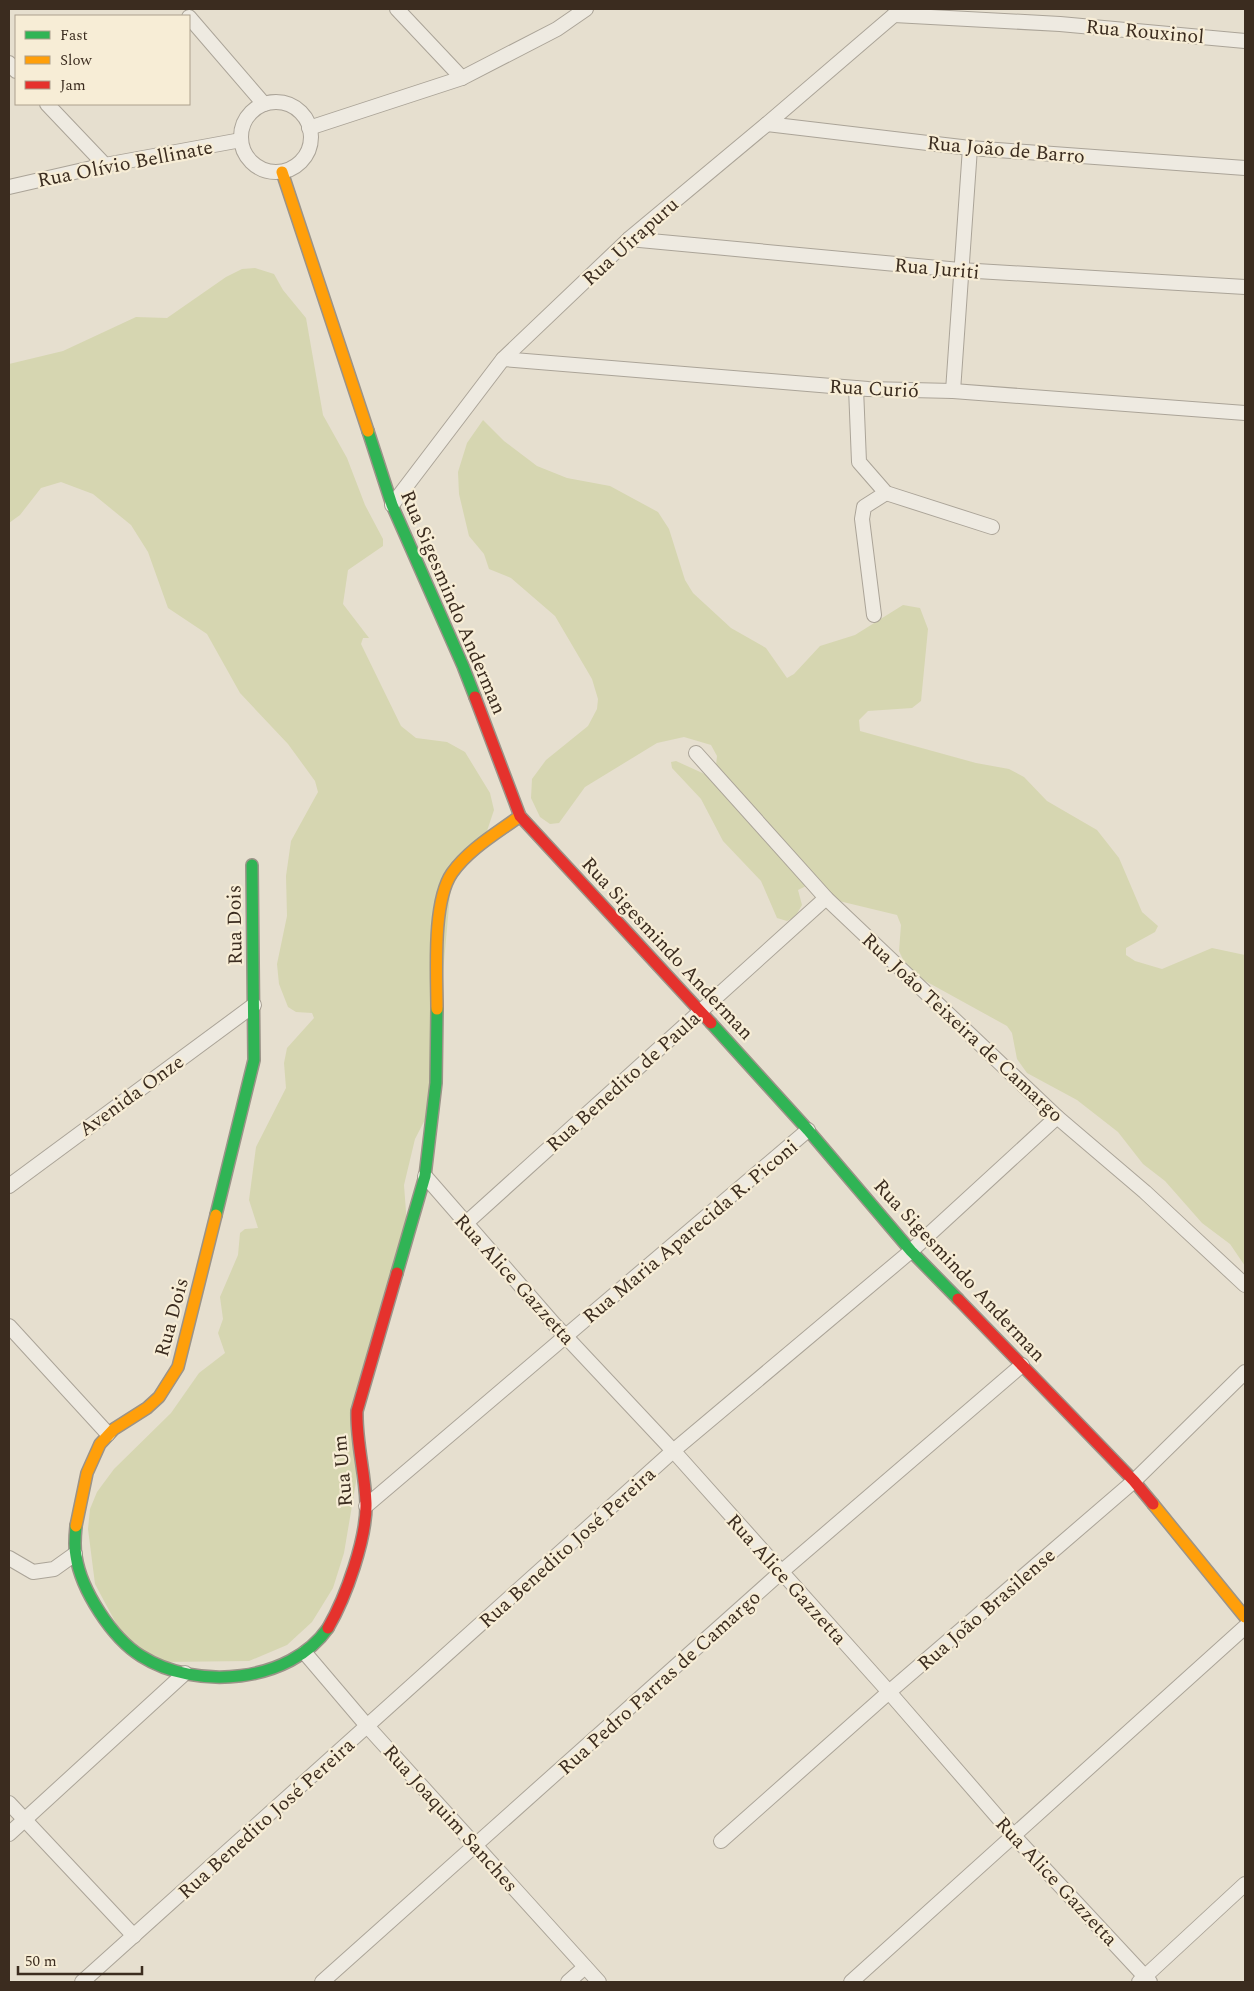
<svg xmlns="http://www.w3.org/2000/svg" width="1254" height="1991" font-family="Spectral,serif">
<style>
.green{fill:#d6d6b1}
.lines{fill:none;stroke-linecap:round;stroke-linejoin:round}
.street-casing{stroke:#aba498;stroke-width:16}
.fast-casing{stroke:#9b9388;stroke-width:14}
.slow-casing{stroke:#9b9388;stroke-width:14}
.jam-casing{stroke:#9b9388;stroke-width:14}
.street{stroke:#eeeae1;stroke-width:14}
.fast{stroke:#30b455;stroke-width:11}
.slow{stroke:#ff9f0a;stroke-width:11}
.jam{stroke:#e5322d;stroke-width:11}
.labels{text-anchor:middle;stroke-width:4.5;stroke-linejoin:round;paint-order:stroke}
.street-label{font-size:20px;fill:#3b2c1f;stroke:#f7edd6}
</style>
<rect width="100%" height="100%" fill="#e6dfcf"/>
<g class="green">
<polygon points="255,268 274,274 283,290 306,318 323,415 347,458 365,505 383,539 383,546 348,570 343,604 369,638 363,638 361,644 401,726 416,738 447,742 465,752 490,793 494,810 487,831 453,861 431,1108 415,1139 404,1185 409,1252 362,1369 356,1482 344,1553 333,1588 312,1622 287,1645 249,1661 163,1662 126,1642 95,1584 88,1529 90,1509 97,1492 114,1469 171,1413 199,1373 225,1353 218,1333 223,1319 220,1297 238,1255 240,1233 245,1229 258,1228 249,1200 256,1147 286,1088 284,1063 287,1048 314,1018 312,1013 296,1012 288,1007 279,984 277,964 287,916 286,876 291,841 318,792 315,781 288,744 240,693 207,634 168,608 148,552 131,525 93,494 61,482 41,488 20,515 9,523 9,364 63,351 136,317 167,318 226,277 242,269"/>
<polygon points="483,420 504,441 537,466 567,478 610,486 658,512 669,529 685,580 693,593 731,628 766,648 787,678 794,674 820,646 855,635 903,605 920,608 928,629 921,701 912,708 868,711 859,720 860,731 976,763 1009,769 1024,777 1047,801 1097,830 1119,858 1142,912 1158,926 1155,932 1126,948 1126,955 1135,961 1162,969 1212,948 1245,955 1245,1266 1230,1244 1202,1223 1165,1181 1143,1164 1118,1132 1077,1100 1027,1073 1017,1059 1012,1033 1007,1026 909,972 899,951 901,925 897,915 839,901 806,886 798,890 802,905 795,917 787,921 777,918 761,881 723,841 701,799 672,768 671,762 676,761 709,776 715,775 717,756 711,745 684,737 657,743 585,787 559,823 550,824 540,817 531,798 532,779 546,760 588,726 597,709 598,699 592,679 555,616 511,578 489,569 484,554 469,536 459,494 458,472 467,443"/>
</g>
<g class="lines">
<g class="street-casing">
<g id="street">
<polyline points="397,9 462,78"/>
<polyline points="894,15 1060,24 1245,41"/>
<polyline points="189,17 264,104"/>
<polyline points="9,63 16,71"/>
<circle cx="276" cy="137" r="35"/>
<polyline points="47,104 105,165"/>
<polyline points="767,124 970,148 1245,168"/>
<polyline points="309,128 462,78 557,29 586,9"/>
<polyline points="9,187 105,165 241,140"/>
<polyline points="629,239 960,270 1245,287"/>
<polyline points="503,359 868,389 953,391 1245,413"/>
<polyline points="856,388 859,462 886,493 992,527"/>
<polyline points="953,391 970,148"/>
<polyline points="392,505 503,359 629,239 767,124 901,9"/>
<polyline points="874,615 862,519 864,507 886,493"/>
<polyline points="696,753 826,898 1057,1117 1145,1192 1245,1285"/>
<polyline points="425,1176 554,1324 678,1456 889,1692 1014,1836 1150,1982"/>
<polyline points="9,1186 254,1005"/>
<polyline points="465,1224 826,898"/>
<polyline points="9,1326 108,1434"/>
<polyline points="366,1506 808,1130"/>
<polyline points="9,1558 33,1572 54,1569 75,1554"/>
<polyline points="305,1653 368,1727 599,1982"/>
<polyline points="9,1803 134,1936"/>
<polyline points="9,1834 185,1673"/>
<polyline points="721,1841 889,1692 1134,1481 1245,1372"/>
<polyline points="82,1982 673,1451 911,1251 1057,1117"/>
<polyline points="322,1982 780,1573 1022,1365"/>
<polyline points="568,1982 585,1967"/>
<polyline points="851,1982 1245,1627"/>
<polyline points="1139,1982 1245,1884"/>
</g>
</g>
<g class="fast-casing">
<g id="fast">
<polyline points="368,431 392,505 463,666 475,697"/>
<polyline points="711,1023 808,1130 911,1251 958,1299"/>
<polyline points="216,1215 254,1060 252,865"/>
<polyline points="397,1273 425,1176 436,1083 437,1009"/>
<path d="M76 1526C75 1536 74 1546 76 1556 81 1590 112 1638 141 1656 196 1691 290 1683 328 1628"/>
</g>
</g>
<g class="slow-casing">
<g id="slow">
<polyline points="282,172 368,431"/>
<path d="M437 1009C437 973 432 902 452 873 469 849 497 833 520 816"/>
<polyline points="1153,1504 1245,1617"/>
<polyline points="76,1526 87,1473 100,1444 114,1429 147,1408 159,1397 178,1367 216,1215"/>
</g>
</g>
<g class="jam-casing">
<g id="jam">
<polyline points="475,697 520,816 711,1023"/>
<polyline points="958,1299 1134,1481 1153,1504"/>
<path d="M328 1628C346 1597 367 1538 366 1503 365 1472 356 1442 357 1411L397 1273"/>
</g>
</g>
<use href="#street" class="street"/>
<use href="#fast" class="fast"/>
<use href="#slow" class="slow"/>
<use href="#jam" class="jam"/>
</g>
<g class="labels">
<g class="street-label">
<text transform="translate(1145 31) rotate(5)" y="7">Rua Rouxinol</text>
<text transform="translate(1006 149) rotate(5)" y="7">Rua João de Barro</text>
<text transform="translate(125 163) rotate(-11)" y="7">Rua Olívio Bellinate</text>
<text transform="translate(630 241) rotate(-42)" y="7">Rua Uirapuru</text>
<text transform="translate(937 268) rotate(5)" y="7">Rua Juriti</text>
<text transform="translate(874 388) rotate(3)" y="7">Rua Curió</text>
<text transform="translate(454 602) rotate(67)" y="7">Rua Sigesmindo Anderman</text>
<text transform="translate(234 925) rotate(-91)" y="7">Rua Dois</text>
<text transform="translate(668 948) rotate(47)" y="7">Rua Sigesmindo Anderman</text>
<text transform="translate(963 1027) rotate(43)" y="7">Rua João Teixeira de Camargo</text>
<text transform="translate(623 1081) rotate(-42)" y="7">Rua Benedito de Paula</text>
<text transform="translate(131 1095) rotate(-36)" y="7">Avenida Onze</text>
<text transform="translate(690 1231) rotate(-40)" y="7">Rua Maria Aparecida R. Piconi</text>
<text transform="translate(960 1270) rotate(47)" y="7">Rua Sigesmindo Anderman</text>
<text transform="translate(515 1279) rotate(48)" y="7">Rua Alice Gazzetta</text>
<text transform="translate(171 1317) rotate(-75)" y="7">Rua Dois</text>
<text transform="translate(342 1471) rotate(-95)" y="7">Rua Um</text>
<text transform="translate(567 1547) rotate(-42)" y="7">Rua Benedito José Pereira</text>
<text transform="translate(787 1579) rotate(48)" y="7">Rua Alice Gazzetta</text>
<text transform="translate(986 1609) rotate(-41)" y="7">Rua João Brasilense</text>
<text transform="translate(659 1682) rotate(-42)" y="7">Rua Pedro Parras de Camargo</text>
<text transform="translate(266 1818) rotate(-42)" y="7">Rua Benedito José Pereira</text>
<text transform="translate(451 1818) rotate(48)" y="7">Rua Joaquim Sanches</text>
<text transform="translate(1057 1881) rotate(47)" y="7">Rua Alice Gazzetta</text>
</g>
</g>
<rect width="1254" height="1991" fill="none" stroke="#3b2c1f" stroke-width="20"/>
<rect x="15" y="15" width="175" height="90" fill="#f7edd6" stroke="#aca08d"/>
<rect x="25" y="31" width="25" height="8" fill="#30b455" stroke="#aca08d"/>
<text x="60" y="40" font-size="15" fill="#3b2c1f">Fast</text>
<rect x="25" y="56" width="25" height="8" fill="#ff9f0a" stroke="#aca08d"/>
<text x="60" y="65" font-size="15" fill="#3b2c1f">Slow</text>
<rect x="25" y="81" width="25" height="8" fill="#e5322d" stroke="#aca08d"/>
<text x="60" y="90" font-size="15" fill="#3b2c1f">Jam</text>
<path d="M18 1966v8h124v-8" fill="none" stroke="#3b2c1f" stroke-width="2.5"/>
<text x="25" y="1966" font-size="15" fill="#3b2c1f" stroke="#f7edd6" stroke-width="4" paint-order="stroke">50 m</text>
</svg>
